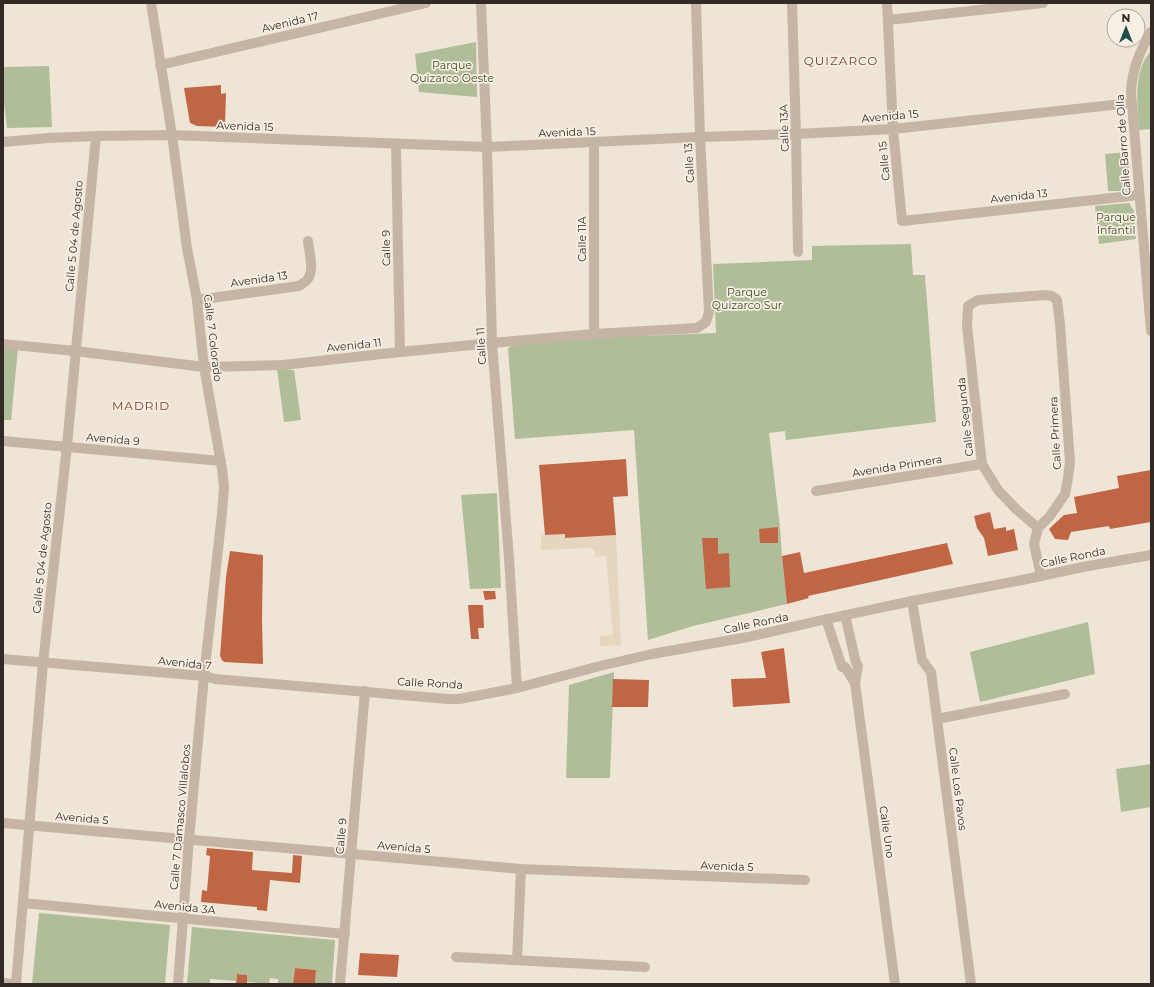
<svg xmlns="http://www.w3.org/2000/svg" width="1154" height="987" font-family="Montserrat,sans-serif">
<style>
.green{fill:#b0bd99}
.plaza{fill:#e7d6bf}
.building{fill:#c06645}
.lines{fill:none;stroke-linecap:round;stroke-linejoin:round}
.street{stroke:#c6b5a4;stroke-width:10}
.labels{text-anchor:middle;stroke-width:3.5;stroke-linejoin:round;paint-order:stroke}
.street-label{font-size:11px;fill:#322a25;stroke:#f7efe3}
.park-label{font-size:11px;fill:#414f2b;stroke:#f7efe3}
.neighbourhood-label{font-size:12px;letter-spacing:1px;fill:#7d3a23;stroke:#f7efe3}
</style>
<rect width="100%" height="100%" fill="#efe5d7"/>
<g class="green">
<polygon points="476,42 477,97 419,92 415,54"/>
<path d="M1151 51V129L1139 130C1138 104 1132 72 1151 51Z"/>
<polygon points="49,66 52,127 7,128 3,95 3,67"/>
<polygon points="1128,152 1131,188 1124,191 1108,191 1105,154"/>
<polygon points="1129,203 1134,211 1136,239 1099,244 1095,206"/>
<polygon points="911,244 913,275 925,275 936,422 786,440 785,431 769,433 780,527 782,556 787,604 693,626 648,640 634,430 515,439 508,349 515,341 716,333 713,264 812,260 812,246"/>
<polygon points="3,346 18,348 11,420 3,420"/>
<polygon points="277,369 294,370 301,420 284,422"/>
<polygon points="497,493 501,588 470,589 461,495"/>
<polygon points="1088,622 1095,674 980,702 970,652"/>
<polygon points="614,672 610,778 566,778 569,685"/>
<polygon points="1151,764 1151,807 1121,812 1116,769"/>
<polygon points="39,913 170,925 165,984 32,984"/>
<polygon points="192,927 335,940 332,984 315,984 316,970 295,968 293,984 278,984 278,979 270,978 269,984 247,982 247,975 237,974 236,981 210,979 210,984 187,984"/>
</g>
<polygon class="plaza" points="565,534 566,538 616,535 621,645 600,646 600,636 613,635 606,556 595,557 595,551 590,548 541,550 541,535"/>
<g class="building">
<polygon points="221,85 221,94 226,93 225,127 197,126 190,123 184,88"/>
<polygon points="626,459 628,496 613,497 616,535 565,538 565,534 545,535 539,465"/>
<polygon points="1151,470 1151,522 1110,529 1109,526 1071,532 1068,540 1055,539 1049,529 1064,515 1077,513 1074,497 1119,488 1117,476"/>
<polygon points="990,512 994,529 1006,527 1006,531 1014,529 1018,550 988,556 984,538 977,528 974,516"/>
<polygon points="778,527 778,543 760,543 759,529"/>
<polygon points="702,538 718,538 718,554 729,553 730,587 706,589"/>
<polygon points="947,543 953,564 808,596 809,598 787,604 782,556 800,552 804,573"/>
<polygon points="230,551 263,555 262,618 263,664 224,662 222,660 220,656 226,577"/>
<polygon points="483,591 495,591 496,599 485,600"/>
<polygon points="468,605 483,605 484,628 478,628 479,639 471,639"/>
<polygon points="784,648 790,703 733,707 731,679 766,678 761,652"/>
<polygon points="613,679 649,680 648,707 612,707"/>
<polygon points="207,848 253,852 252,870 292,873 293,855 302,856 300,883 270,880 267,911 257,910 257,907 201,902 202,890 207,891 210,856 206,855"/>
<polygon points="360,953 399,955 397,977 358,975"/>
<polygon points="295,968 316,970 315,984 293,984"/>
<polygon points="237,974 247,975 247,984 236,984"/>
</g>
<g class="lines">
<g class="street">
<polyline points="151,3 172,135 187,248 197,300 204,367 222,469 224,487 222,513 204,676 189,839 178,984"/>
<polyline points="481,3 487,147 492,343 509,558 517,688"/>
<polyline points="792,3 796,134 798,252"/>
<polyline points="887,3 893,129 902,221 1139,195"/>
<polyline points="888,20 1043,3"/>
<path d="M1151 32C1140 51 1132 69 1131 92L1151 331"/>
<polyline points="160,65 426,3"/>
<polyline points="3,142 48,138 96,136 172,135 487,147 700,137 796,134 893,129 1131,103"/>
<polyline points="594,143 594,334"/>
<polyline points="396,144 400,352"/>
<path d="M197 300 299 286C301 284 305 283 307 280 315 271 309 252 308 241"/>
<polyline points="3,344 75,351 204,367 283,365 400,352 492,343 594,334 697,328 706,322 709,312 700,137 696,3"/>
<polyline points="3,441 221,461"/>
<polyline points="816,491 982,464"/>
<polyline points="1038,528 1016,509 998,490 982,464 967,326 968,306 978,300 1046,295 1052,296 1057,300 1060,324 1070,462 1068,478 1065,494 1050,516 1038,528 1034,544 1041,576"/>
<polyline points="912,601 922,660 931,672 971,984"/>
<polyline points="845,615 856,663 858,666 855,683 895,984"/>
<polyline points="826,619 842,667 845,667 855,683"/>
<polyline points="3,659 204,676 215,679 448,699 459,699 470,697 517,688 600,666 652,654 748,637 818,621 912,601 1022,580 1083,567 1151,555"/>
<polyline points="937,719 1065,694"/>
<polyline points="3,823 521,869 805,880"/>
<polyline points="23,903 345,934"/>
<polyline points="456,957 645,967"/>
<polyline points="517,960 521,869"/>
<polyline points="3,983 14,984"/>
<polyline points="16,984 43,663 67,446 96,136"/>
<polyline points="340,984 365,691"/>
</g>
</g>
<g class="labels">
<g class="street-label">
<text transform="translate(290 22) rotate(-13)" y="4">Avenida 17</text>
<text transform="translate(890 116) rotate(-5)" y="4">Avenida 15</text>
<text transform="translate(245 126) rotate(2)" y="4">Avenida 15</text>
<text transform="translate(784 128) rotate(-92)" y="4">Calle 13A</text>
<text transform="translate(567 132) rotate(-2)" y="4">Avenida 15</text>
<text transform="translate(1123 145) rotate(-94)" y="4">Calle Barro de Olla</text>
<text transform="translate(884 161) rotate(-95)" y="4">Calle 15</text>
<text transform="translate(689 163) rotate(-93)" y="4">Calle 13</text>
<text transform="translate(1019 196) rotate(-6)" y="4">Avenida 13</text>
<text transform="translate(74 236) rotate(-85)" y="4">Calle 5 04 de Agosto</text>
<text transform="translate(582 239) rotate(-90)" y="4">Calle 11A</text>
<text transform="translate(386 248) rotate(-91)" y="4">Calle 9</text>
<text transform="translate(259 279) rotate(-8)" y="4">Avenida 13</text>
<text transform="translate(213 338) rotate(83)" y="4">Calle 7 Colorado</text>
<text transform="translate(354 345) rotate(-6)" y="4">Avenida 11</text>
<text transform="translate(481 346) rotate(-93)" y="4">Calle 11</text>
<text transform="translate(965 417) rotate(-96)" y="4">Calle Segunda</text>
<text transform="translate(1055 433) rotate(-93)" y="4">Calle Primera</text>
<text transform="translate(113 439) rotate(5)" y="4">Avenida 9</text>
<text transform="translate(897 466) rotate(-9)" y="4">Avenida Primera</text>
<text transform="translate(1073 557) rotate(-12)" y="4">Calle Ronda</text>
<text transform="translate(42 558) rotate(-84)" y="4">Calle 5 04 de Agosto</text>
<text transform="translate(756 623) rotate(-12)" y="4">Calle Ronda</text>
<text transform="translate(185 663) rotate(6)" y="4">Avenida 7</text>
<text transform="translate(430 683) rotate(3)" y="4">Calle Ronda</text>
<text transform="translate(958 789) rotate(83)" y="4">Calle Los Pavos</text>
<text transform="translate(180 817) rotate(-85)" y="4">Calle 7 Damasco Villalobos</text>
<text transform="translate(82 818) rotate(5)" y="4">Avenida 5</text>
<text transform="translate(887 832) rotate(82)" y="4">Calle Uno</text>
<text transform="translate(341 836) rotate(-85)" y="4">Calle 9</text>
<text transform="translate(404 847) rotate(5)" y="4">Avenida 5</text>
<text transform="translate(727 866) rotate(2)" y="4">Avenida 5</text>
<text transform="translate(185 907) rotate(6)" y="4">Avenida 3A</text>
</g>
<g class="park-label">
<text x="452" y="69">Parque<tspan x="452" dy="13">Quizarco Oeste</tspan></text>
<text x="1116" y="221">Parque<tspan x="1116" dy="13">Infantil</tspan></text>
<text x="747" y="296">Parque<tspan x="747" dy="13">Quizarco Sur</tspan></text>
</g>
<g class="neighbourhood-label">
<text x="841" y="65">QUIZARCO</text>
<text x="141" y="410">MADRID</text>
</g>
</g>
<rect width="1154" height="987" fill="none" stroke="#322a25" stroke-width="8"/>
<g transform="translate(1126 28)"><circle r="19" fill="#f7efe3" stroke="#a8a097"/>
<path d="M0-3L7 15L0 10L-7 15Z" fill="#1e4d51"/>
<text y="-6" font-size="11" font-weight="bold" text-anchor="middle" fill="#322a25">N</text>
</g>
</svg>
